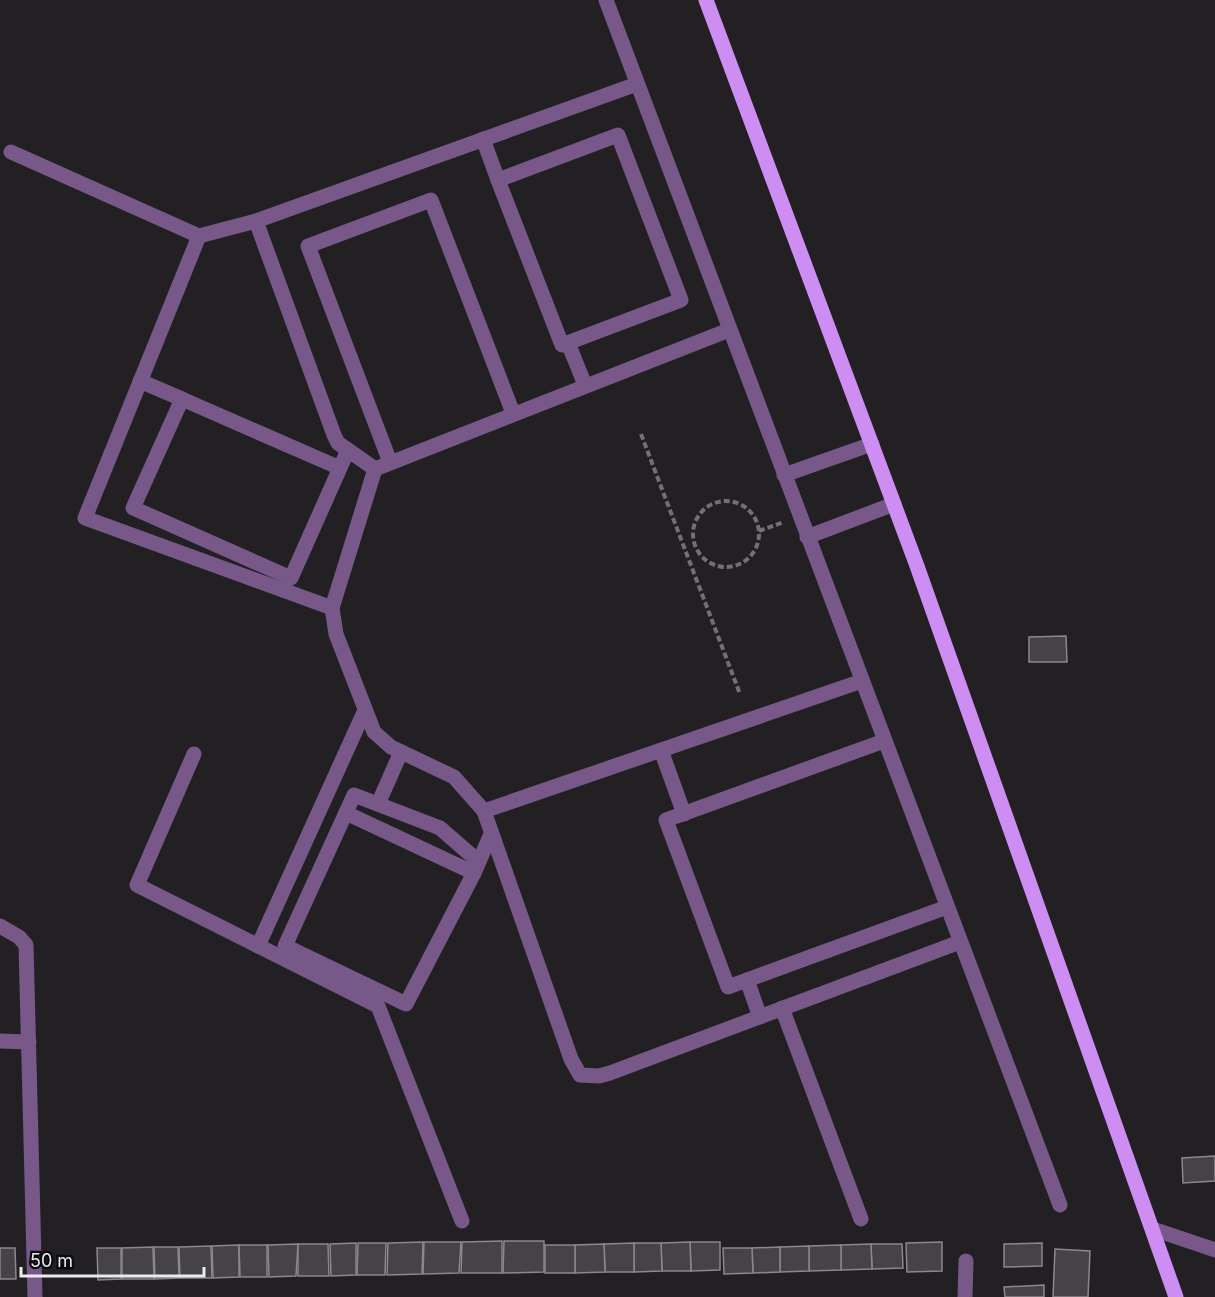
<svg xmlns="http://www.w3.org/2000/svg" width="1215" height="1297" font-family="Inter,sans-serif">
<style>
.building{fill:#464347;stroke:#8b888c;stroke-width:1.5}
.lines{fill:none;stroke-linecap:round;stroke-linejoin:round}
.path{stroke:#727073;stroke-width:4;stroke-dasharray:6 3;stroke-linecap:butt}
.minor{stroke:#775889;stroke-width:15}
.major{stroke:#ce8df3;stroke-width:15}
</style>
<rect width="100%" height="100%" fill="#222023"/>
<g class="building">
<polygon points="1066,636 1067,662 1029,662 1029,637"/>
<polygon points="1215,1156 1215,1181 1183,1183 1182,1158"/>
<polygon points="502,1241 502,1273 461,1273 462,1242"/>
<polygon points="504,1241 544,1241 544,1272 503,1273"/>
<polygon points="423,1242 422,1274 387,1275 388,1243"/>
<polygon points="424,1242 461,1242 459,1273 423,1274"/>
<polygon points="690,1242 720,1242 720,1270 691,1271"/>
<polygon points="690,1242 691,1271 662,1271 661,1243"/>
<polygon points="942,1242 942,1271 907,1272 906,1243"/>
<polygon points="356,1243 356,1275 331,1276 330,1244"/>
<polygon points="358,1243 386,1243 385,1275 357,1275"/>
<polygon points="634,1243 661,1243 662,1271 634,1272"/>
<polygon points="634,1243 634,1272 605,1272 604,1244"/>
<polygon points="1042,1243 1042,1266 1004,1267 1004,1244"/>
<polygon points="298,1244 296,1276 269,1277 268,1245"/>
<polygon points="298,1244 328,1244 329,1276 298,1276"/>
<polygon points="604,1244 605,1272 575,1273 575,1245"/>
<polygon points="871,1244 902,1244 903,1268 872,1269"/>
<polygon points="871,1244 872,1269 841,1270 841,1245"/>
<polygon points="239,1245 239,1277 213,1278 212,1246"/>
<polygon points="239,1245 267,1245 267,1277 240,1277"/>
<rect x="545" y="1245" width="30" height="28"/>
<polygon points="841,1245 841,1270 809,1271 809,1246"/>
<polygon points="211,1246 212,1278 180,1278 179,1247"/>
<polygon points="809,1246 809,1271 780,1272 780,1247"/>
<polygon points="153,1247 154,1279 122,1279 122,1248"/>
<polygon points="154,1247 178,1247 179,1278 155,1279"/>
<polygon points="780,1247 780,1272 753,1273 752,1248"/>
<polygon points="0,1248 15,1248 16,1279 0,1279"/>
<polygon points="97,1248 121,1248 121,1279 98,1280"/>
<polygon points="723,1248 752,1248 753,1273 724,1274"/>
<polygon points="1055,1249 1090,1251 1088,1297 1053,1297"/>
<polygon points="1044,1285 1044,1297 1005,1297 1004,1287"/>
</g>
<g class="lines">
<g class="path">
<polyline points="641,434 740,694"/>
<circle cx="726" cy="534" r="33"/>
<polyline points="759,531 784,522"/>
</g>
<g class="minor">
<polyline points="606,0 1060,1205"/>
<polygon points="618,135 681,300 562,345 498,180"/>
<polyline points="483,139 498,180"/>
<polyline points="11,152 199,236 256,221"/>
<polyline points="199,236 85,518 332,608"/>
<polyline points="729,330 375,469 332,608 336,634 374,732 391,747 454,777 484,811 862,681"/>
<polyline points="568,343 585,385"/>
<polyline points="140,381 182,399"/>
<polyline points="390,462 308,246 431,200 513,413"/>
<polyline points="340,468 182,399 133,508 291,578 348,450"/>
<polyline points="375,469 338,443 334,435 256,221 637,84"/>
<polyline points="784,475 872,444"/>
<polyline points="807,537 894,504"/>
<polyline points="884,741 666,820 728,987 947,907"/>
<polyline points="661,750 684,814"/>
<polyline points="194,754 137,885 378,1006 462,1221"/>
<polyline points="378,804 401,752"/>
<polyline points="484,811 571,1059 580,1075 599,1076 610,1073 960,942"/>
<polyline points="346,813 474,873"/>
<polyline points="479,862 440,828 354,795 285,946 406,1004 474,873 491,834"/>
<polyline points="0,926 19,937 26,945 35,1297"/>
<polyline points="258,946 365,710"/>
<polyline points="747,980 760,1017"/>
<polyline points="782,1008 861,1219"/>
<polyline points="0,1041 29,1042"/>
<polyline points="1153,1229 1215,1250"/>
<polyline points="965,1297 966,1261"/>
</g>
<polyline class="major" points="706,0 917,566 1176,1297"/>
</g>
<path d="M21 1267v9h183v-9" fill="none" stroke="#ebeaec" stroke-width="3"/>
<text x="30" y="1267" font-size="18" fill="#ebeaec" stroke="#0b0a0c" stroke-width="4.5" paint-order="stroke">50 m</text>
</svg>
